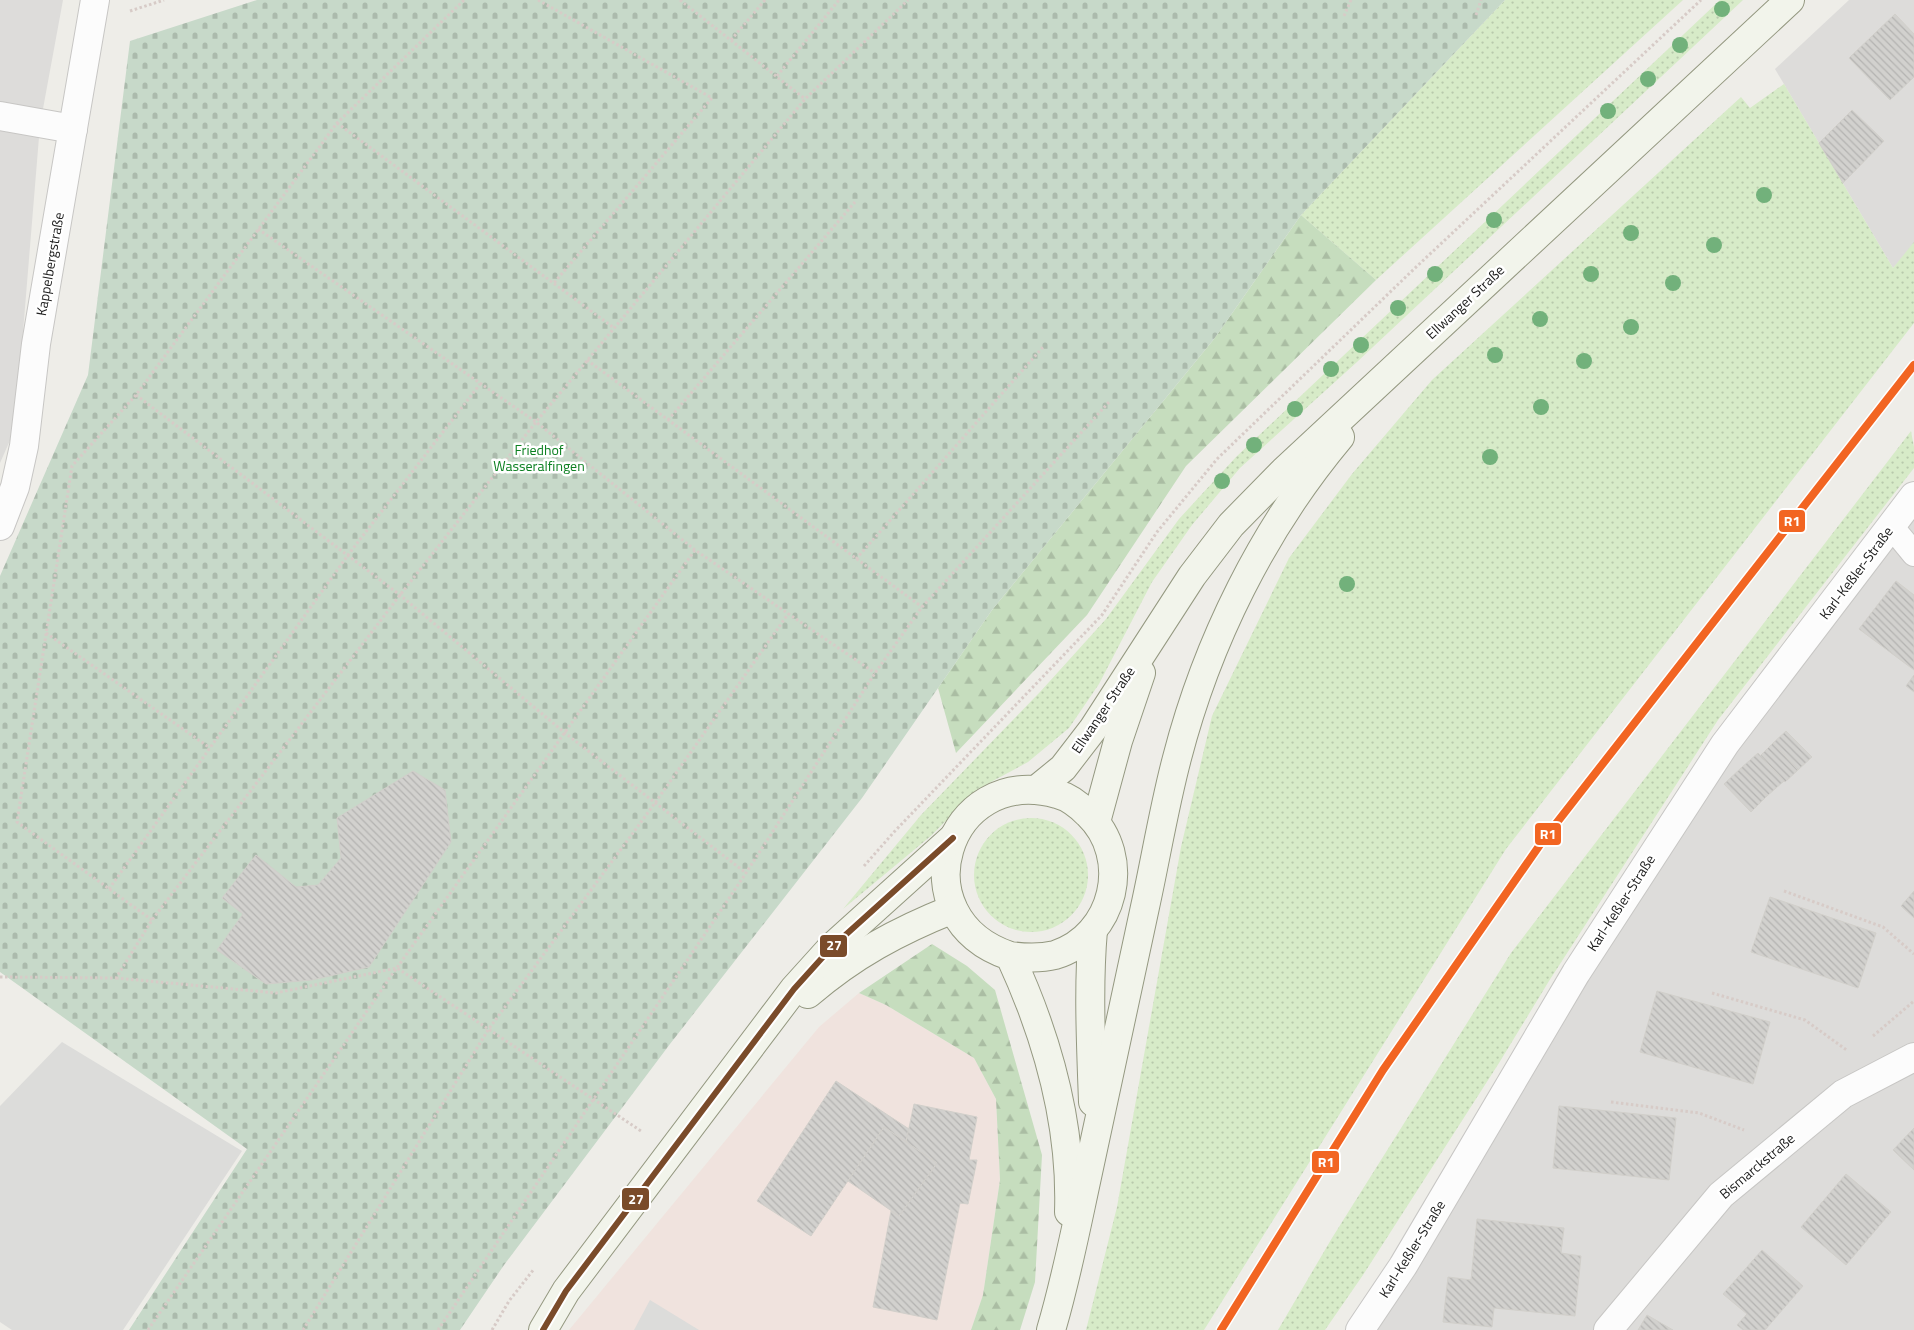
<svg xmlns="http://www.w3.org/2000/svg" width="1914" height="1330" font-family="'Titillium Web',sans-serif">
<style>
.residential{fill:#dddcda}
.commercial{fill:#f0e3de}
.religious{fill:#dcdcda}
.grass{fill:url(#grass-dots)}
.forest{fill:url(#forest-firs)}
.cemetery{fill:url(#cemetery-stones)}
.building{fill:url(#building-back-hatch);stroke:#d1cfca}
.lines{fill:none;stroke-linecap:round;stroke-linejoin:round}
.lane-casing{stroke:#c7c6c4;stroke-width:26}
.street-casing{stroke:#c7c6c4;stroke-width:30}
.secondary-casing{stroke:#949880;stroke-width:30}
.path{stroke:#d7cbc7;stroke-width:3;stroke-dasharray:2.5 2.5;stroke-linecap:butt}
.lane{stroke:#fcfcfc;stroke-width:24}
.street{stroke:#fcfcfc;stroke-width:28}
.secondary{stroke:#f2f4eb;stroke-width:28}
.bus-1-casing{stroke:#fff;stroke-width:10}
.bus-1{stroke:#7a4b2a;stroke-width:6}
.rail-1-casing{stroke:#fff;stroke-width:11}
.rail-1{stroke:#f26522;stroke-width:8}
.tree{fill:#72b17b}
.labels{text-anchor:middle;stroke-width:5;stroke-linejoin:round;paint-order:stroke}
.street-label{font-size:14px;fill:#202020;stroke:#fff}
.park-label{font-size:14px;fill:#0c8021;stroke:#fff}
.line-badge{stroke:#fff;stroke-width:2}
.badge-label{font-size:14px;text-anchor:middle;font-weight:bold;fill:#fff}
</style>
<defs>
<pattern id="grass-dots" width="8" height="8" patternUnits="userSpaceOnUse" patternTransform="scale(1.25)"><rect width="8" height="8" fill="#d7ebc8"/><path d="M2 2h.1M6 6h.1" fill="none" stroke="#b8c9ac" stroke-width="1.8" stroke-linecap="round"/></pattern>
<pattern id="forest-firs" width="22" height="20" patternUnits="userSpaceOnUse" patternTransform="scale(1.25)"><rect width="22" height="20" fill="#c6ddbe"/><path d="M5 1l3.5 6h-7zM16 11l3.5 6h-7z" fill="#aabda3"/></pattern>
<pattern id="cemetery-stones" width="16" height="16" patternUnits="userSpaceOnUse" patternTransform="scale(1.25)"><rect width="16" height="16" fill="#c7d9c9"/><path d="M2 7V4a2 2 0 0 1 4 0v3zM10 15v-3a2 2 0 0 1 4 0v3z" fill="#abbaac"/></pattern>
<pattern id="building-back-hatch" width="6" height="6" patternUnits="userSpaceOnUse" patternTransform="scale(1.25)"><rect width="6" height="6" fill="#d2d1ce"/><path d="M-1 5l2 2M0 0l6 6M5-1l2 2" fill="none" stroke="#b4b3b1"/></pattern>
</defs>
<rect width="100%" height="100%" fill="#eeede8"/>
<g class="residential">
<polygon points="0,0 63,0 40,125 15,429 0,463"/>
<polygon points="1849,0 1914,0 1914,246 1893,268 1775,69"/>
<polygon points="1914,508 1914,1330 1366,1330 1731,747"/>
</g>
<polygon class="commercial" points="859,993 886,1005 974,1058 996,1099 1000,1180 983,1295 971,1330 569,1330 819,1027"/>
<g class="religious">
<polygon points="62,1042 242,1151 123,1330 12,1330 0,1322 0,1106"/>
<polygon points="650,1300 699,1330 634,1330"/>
</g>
<g class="grass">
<polygon points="1505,0 1683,0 1376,280 1301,215"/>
<polygon points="1720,0 1743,0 1357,362 1240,468 1192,525 1152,582 1099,684 1069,728 1028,762 976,790 932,835 843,909 921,815 1040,692 1106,619 1179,519 1236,457"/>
<polygon points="1784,84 1893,268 1914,242 1914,323 1506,849 1204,1330 1086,1330 1117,1207 1181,847 1212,716 1289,558 1352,474 1432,380 1741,97 1750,108"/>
<polygon points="1911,431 1914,447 1914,468 1718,720 1549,981 1499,1063 1363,1275 1325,1330 1278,1330 1332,1238 1511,953"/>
<circle cx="1031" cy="875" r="57"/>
</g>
<g class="forest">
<polygon points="1301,215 1376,280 1186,466 1087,615 956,753 938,688 992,610 1214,339"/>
<polygon points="932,944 967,966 995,990 1042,1155 1035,1282 1020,1330 971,1330 983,1295 1000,1180 996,1099 974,1058 886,1005 859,993"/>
</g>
<polygon class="cemetery" points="257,0 1505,0 1301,215 1214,339 992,610 862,798 670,1044 504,1265 460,1330 129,1330 247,1149 0,972 0,576 88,375 130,41"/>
<g class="building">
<polygon points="1895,14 1914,34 1914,77 1890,100 1849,58"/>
<polygon points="1852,110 1884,141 1843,183 1819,143"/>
<polygon points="1896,581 1914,595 1914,670 1859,629"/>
<polygon points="1914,675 1914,692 1906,686"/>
<polygon points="1786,731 1812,757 1798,770 1773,743"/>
<polygon points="1773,743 1798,770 1785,782 1760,756"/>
<polygon points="1758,753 1784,781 1767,796 1741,768"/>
<polygon points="1741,768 1767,796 1751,812 1724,784"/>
<polygon points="413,771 445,790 451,842 369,967 312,980 266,984 217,950 243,914 222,898 256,855 296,887 318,885 341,858 337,818"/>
<polygon points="1914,891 1914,918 1901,906"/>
<polygon points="1770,897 1876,933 1858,988 1751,952"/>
<polygon points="1657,991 1770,1022 1753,1084 1640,1052"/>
<polygon points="836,1081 909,1129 906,1142 884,1127 811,1236 757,1201"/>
<polygon points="914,1104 977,1117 969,1160 977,1160 968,1204 960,1203 937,1320 873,1307 891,1211 899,1216 937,1163 906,1142"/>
<polygon points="1559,1106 1676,1118 1669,1180 1553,1168"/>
<polygon points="884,1127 937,1163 899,1216 848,1181"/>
<polygon points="1914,1128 1914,1170 1893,1150"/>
<polygon points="1846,1174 1891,1212 1846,1265 1801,1227"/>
<polygon points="1477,1219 1564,1228 1561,1253 1581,1256 1575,1316 1494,1308 1492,1327 1443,1322 1448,1277 1471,1280"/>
<polygon points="1762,1250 1803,1286 1765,1330 1743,1330 1737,1325 1747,1314 1723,1294"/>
<polygon points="1647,1315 1673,1330 1638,1330"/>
</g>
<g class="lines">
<g class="lane-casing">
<polyline id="lane" points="1891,526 1914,554"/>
</g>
<g class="street-casing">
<g id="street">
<polyline points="0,116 73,129"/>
<polyline points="0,526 15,487 24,446 36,344 95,0"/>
<polyline points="1360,1330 1403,1266 1576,973 1725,744 1914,496"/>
<polyline points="1608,1330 1721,1195 1843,1094 1914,1057"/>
</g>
</g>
<g class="secondary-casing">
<g id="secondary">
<polyline points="1036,790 1063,768 1093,729 1192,576 1231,525 1284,471 1790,0"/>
<polyline points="1096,822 1118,741 1141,673"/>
<path d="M1010 956C1025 958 1039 959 1055 955 1115 936 1133 857 1088 814 1080 806 1069 797 1057 794 946 763 897 918 1010 956 1047 1036 1072 1122 1069 1212"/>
<path d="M808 994C853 955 898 931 953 909"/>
<path d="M1093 1102C1091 1045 1088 987 1093 930"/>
<polyline points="543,1330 566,1291 794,989 831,948 953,838"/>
<path d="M1051 1330C1066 1280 1076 1228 1087 1177 1107 1087 1126 997 1145 907 1156 857 1164 807 1177 758 1207 642 1263 529 1340 437"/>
</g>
</g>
<g class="path">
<polyline points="538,0 712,98 553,284"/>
<polyline points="680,0 805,99"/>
<polyline points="130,11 164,0"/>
<polyline points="1476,15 1481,0"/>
<polyline points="1344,16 1351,0"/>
<polyline points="731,40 765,0"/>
<polyline points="777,76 839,0"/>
<polyline points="337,123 614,328"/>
<polyline points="258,229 536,422 695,550 875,673"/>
<polyline points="587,360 922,607"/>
<polyline points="136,395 400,595 565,733 746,873"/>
<polyline points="668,420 855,202"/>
<polyline points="856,559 1043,347"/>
<polyline points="46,633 210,748"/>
<polyline points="864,866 894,832 1102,615 1157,532 1217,459 1414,269 1701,0"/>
<polyline points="109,889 348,555 480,384"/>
<polyline points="1784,891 1883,927 1914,954"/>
<polyline points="152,920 17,822 72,466 136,395 337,123 464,0"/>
<polyline points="0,977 116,978 152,920 400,595 536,422 805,99 908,0"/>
<polyline points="116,978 276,993 397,968 641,1131"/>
<polyline points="1712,993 1805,1020 1848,1051"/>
<polyline points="1873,1036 1914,1001"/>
<polyline points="1611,1102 1699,1113 1744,1130"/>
<polyline points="148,1330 391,976 695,550"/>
<polyline points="303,1330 488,1030 655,803 788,614"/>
<polyline points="438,1330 746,873 875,673 922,607 1110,401"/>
<polyline points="492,1330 509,1301 534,1269"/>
</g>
<use href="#lane" class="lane"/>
<use href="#street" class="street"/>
<use href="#secondary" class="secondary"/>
<g class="bus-1-casing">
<polyline id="bus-1" points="543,1330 566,1291 794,989 831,948 953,838"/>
</g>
<use href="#bus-1" class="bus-1"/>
<g class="rail-1-casing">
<polyline id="rail-1" points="1221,1330 1383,1070 1544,839 1914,365"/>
</g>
<use href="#rail-1" class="rail-1"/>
</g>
<g class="tree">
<circle cx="1722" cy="9" r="8"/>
<circle cx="1680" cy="45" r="8"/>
<circle cx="1648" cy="79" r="8"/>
<circle cx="1608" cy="111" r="8"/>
<circle cx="1764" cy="195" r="8"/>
<circle cx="1494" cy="220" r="8"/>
<circle cx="1631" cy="233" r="8"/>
<circle cx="1714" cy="245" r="8"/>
<circle cx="1435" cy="274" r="8"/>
<circle cx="1591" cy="274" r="8"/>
<circle cx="1673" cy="283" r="8"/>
<circle cx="1398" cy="308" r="8"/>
<circle cx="1540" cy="319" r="8"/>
<circle cx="1631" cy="327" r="8"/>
<circle cx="1361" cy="345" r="8"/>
<circle cx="1495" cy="355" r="8"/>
<circle cx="1584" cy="361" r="8"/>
<circle cx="1331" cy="369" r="8"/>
<circle cx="1541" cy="407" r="8"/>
<circle cx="1295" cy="409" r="8"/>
<circle cx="1254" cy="445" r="8"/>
<circle cx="1490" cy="457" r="8"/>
<circle cx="1222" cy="481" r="8"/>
<circle cx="1347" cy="584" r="8"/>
</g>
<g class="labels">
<g class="street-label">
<text transform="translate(50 264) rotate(-80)" y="5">Kappelbergstraße</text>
<text transform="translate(1465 302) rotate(-43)" y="5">Ellwanger Straße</text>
<text transform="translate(1856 573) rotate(-53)" y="5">Karl-Keßler-Straße</text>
<text transform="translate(1103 710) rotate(-56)" y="5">Ellwanger Straße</text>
<text transform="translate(1621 903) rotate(-57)" y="5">Karl-Keßler-Straße</text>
<text transform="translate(1757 1166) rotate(-40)" y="5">Bismarckstraße</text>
<text transform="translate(1412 1249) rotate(-58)" y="5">Karl-Keßler-Straße</text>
</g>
<g class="park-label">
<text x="539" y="455">Friedhof<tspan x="539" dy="16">Wasseralfingen</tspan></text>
</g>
</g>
<g class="line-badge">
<rect x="1778" y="509" width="28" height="24" rx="5" fill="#f26522"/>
<rect x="1534" y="822" width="28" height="24" rx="5" fill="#f26522"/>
<rect x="819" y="934" width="29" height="24" rx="5" fill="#7a4b2a"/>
<rect x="1311" y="1150" width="29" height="24" rx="5" fill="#f26522"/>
<rect x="621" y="1187" width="29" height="24" rx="5" fill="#7a4b2a"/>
</g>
<g class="badge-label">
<text x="1792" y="526">R1</text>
<text x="1548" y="839">R1</text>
<text x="834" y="950">27</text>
<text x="1326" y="1167">R1</text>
<text x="636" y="1204">27</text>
</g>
</svg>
